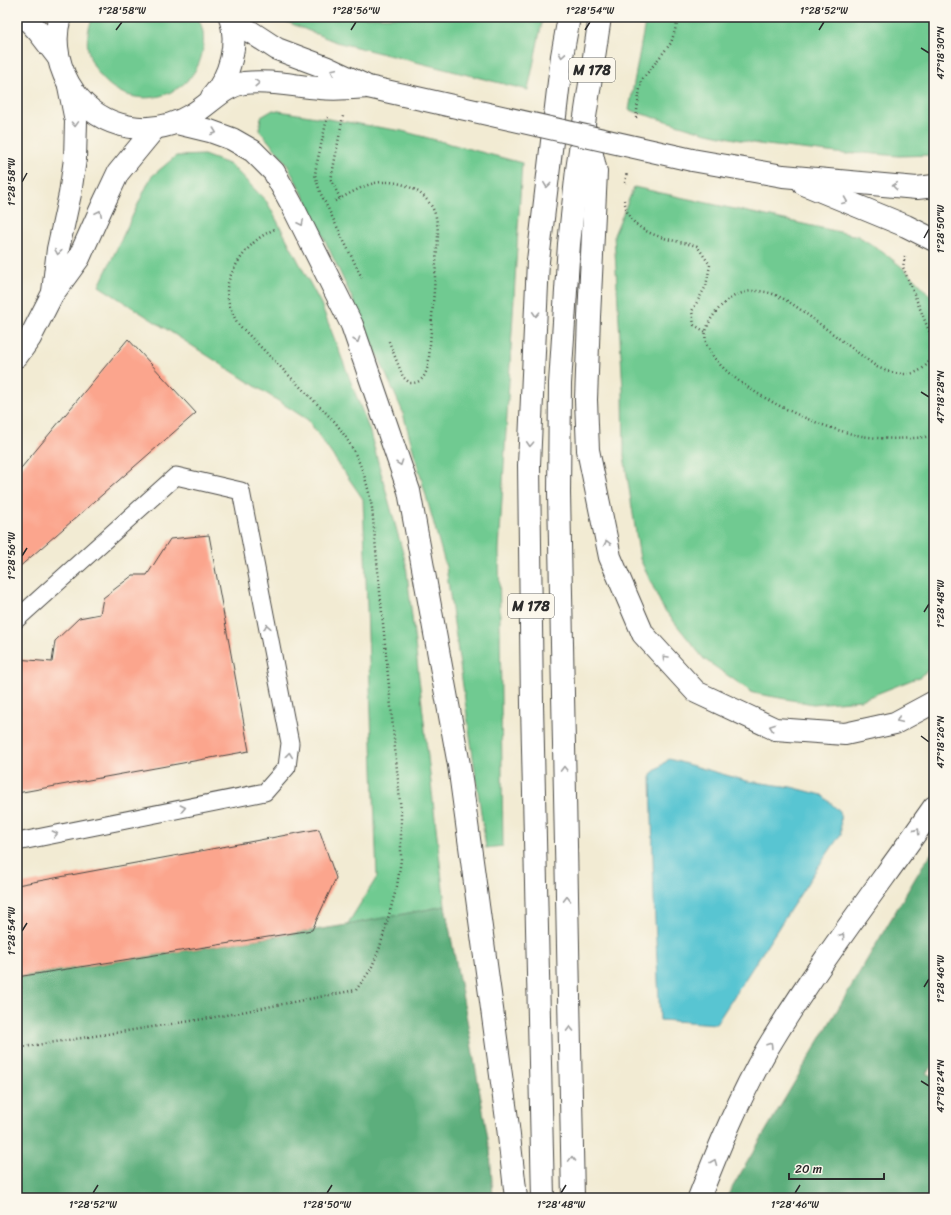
<svg xmlns="http://www.w3.org/2000/svg" width="951" height="1215" font-family="Sriracha,sans-serif">
<style>
.green{fill:#70ca91;stroke:#4e7a5e}
.forest{fill:#5cae7b;stroke:#446c53}
.water{fill:#59c5d2;stroke:#42787e}
.building{fill:#fba58d}
.lines{fill:none;stroke-linecap:round;stroke-linejoin:round}
.service-casing{stroke:#494844;stroke-width:19}
.minor-casing{stroke:#494844;stroke-width:24}
.tertiary-casing{stroke:#494844;stroke-width:24}
.secondary-casing{stroke:#494844;stroke-width:24}
.primary-casing{stroke:#494844;stroke-width:24}
.path{stroke:#494844;stroke-width:2.5;stroke-dasharray:1 3;stroke-linecap:butt}
.service{stroke:#fff;stroke-width:17}
.minor{stroke:#fff;stroke-width:22}
.tertiary{stroke:#fff;stroke-width:22}
.secondary{stroke:#fff;stroke-width:22}
.primary{stroke:#fff;stroke-width:22}
.secondary-bridge-casing{stroke:#494844;stroke-width:24;stroke-linecap:butt}
.secondary-bridge{stroke:#fff;stroke-width:22}
.oneway{stroke:#a0a0a0}
.ticks{fill:none;stroke:#2b2b2b;stroke-width:1.5}
.labels{text-anchor:middle;stroke-width:3.5;stroke-linejoin:round;paint-order:stroke}
.shield{fill:#fbf7ec;stroke:#696865;stroke-width:1}
.shield-label{font-size:14px;font-weight:bold;fill:#2b2b2b}
.neatline{fill:none;stroke:#2b2b2b;stroke-width:1.5}
.ticks-label{font-size:10px;text-anchor:middle;fill:#2b2b2b}
</style>
<rect width="100%" height="100%" fill="#fbf7ec"/>
<filter id="ink" filterUnits="userSpaceOnUse"><feTurbulence type="fractalNoise" baseFrequency=".025" numOctaves="2"/><feDisplacementMap in="SourceGraphic" scale="8" xChannelSelector="R" yChannelSelector="G"/><feConvolveMatrix kernelMatrix="1 2 1 2 8 2 1 2 1" color-interpolation-filters="sRGB"/></filter>
<filter id="wash" filterUnits="userSpaceOnUse"><feTurbulence type="fractalNoise" baseFrequency=".012" numOctaves="4" result="noise"/><feDisplacementMap in="SourceGraphic" scale="16" xChannelSelector="R" yChannelSelector="G"/><feGaussianBlur stdDeviation="0.9" result="paint"/><feColorMatrix in="noise" values="0 0 0 0 0 0 0 0 0 0 0 0 0 0 0 0 0 1.4 0 .05"/><feComposite in="paint" operator="in"/></filter>
<g filter="url(#wash)">
<rect width="100%" height="100%" fill="#f2ebd3"/>
<g class="green">
<path d="M93 17H198C200 22 202 27 203 32 211 97 124 125 93 64 85 50 86 32 93 17Z"/>
<polygon points="275,17 543,17 528,90 336,42"/>
<polygon points="646,17 934,17 934,155 899,156 864,153 846,154 758,144 703,132 629,110"/>
<polygon points="273,110 402,131 522,163 499,550 503,846 486,848 446,567 402,410 352,298 307,202 285,161 259,130 261,117"/>
<polygon points="204,155 231,165 267,202 321,304 369,429 406,564 445,906 347,925 377,877 363,499 308,420 99,286 151,177 176,156"/>
<path d="M634 187 858 236C886 253 914 274 934 301V666L919 677 861 700 813 704 753 693 704 659 663 608 640 559 624 456 623 390 614 235Z"/>
</g>
<g class="forest">
<polygon points="934,850 934,1064 926,1073 934,1077 934,1198 726,1198 923,865"/>
<polygon points="445,906 467,1020 490,1150 493,1198 17,1198 17,1171 20,1167 17,1162 17,977 347,925"/>
</g>
<polygon class="water" points="669,759 747,781 791,787 822,795 840,812 841,834 814,873 716,1024 660,1020 654,900 651,774"/>
<g id="blocks">
<g class="building">
<polygon points="128,339 196,413 17,569 17,473"/>
<polygon points="209,535 249,751 17,793 17,659 52,662 55,641 79,618 100,614 103,598 133,575 147,575 170,539"/>
<polygon points="319,829 336,878 312,930 17,977 17,885"/>
</g>
</g>
</g>
<g filter="url(#ink)">
<use href="#blocks" fill-opacity="0" stroke="#494844" stroke-width="1"/>
<g class="lines">
<g class="service-casing">
<polyline id="service" points="17,619 176,476 241,491 290,743 287,767 265,792 17,842"/>
</g>
<g class="minor-casing">
<polyline id="minor" points="25,17 38,31 58,57"/>
</g>
<g class="tertiary-casing">
<g id="tertiary">
<polyline points="53,292 58,249 70,194 75,159 76,121 69,86"/>
<polyline points="17,356 30,338 52,295 79,258 101,209 118,173 155,128"/>
</g>
</g>
<g class="secondary-casing">
<g id="secondary">
<path d="M60 17C52 42 59 71 74 92 102 130 152 139 193 114 209 105 224 86 244 83 270 80 294 86 320 88 336 90 353 88 368 87"/>
<polyline points="231,19 277,49 325,67 364,85"/>
<path d="M212 97C230 76 239 44 230 17"/>
<polyline points="692,160 783,176 917,188 934,186"/>
<polyline points="804,184 906,226 934,240"/>
</g>
</g>
<g class="primary-casing">
<g id="primary">
<polyline points="177,123 210,131 232,139 253,151 274,172 291,203 352,325 409,491 459,765 508,1127 516,1198"/>
<polyline points="587,133 596,172 589,317 586,400 588,450 610,557 643,634 696,692 775,729 845,734 895,723 934,702"/>
<polyline points="543,1198 532,704 529,465 538,261 562,56 569,17"/>
<polyline points="573,1198 559,493 560,384 569,244 577,170 600,17"/>
<path d="M699 1198C719 1147 740 1096 767 1049 817 965 878 887 934 807"/>
</g>
</g>
<g class="path">
<polyline points="328,117 327,119 316,167 315,175 320,192 362,278"/>
<polyline points="636,118 641,81 671,43 679,17"/>
<polyline points="625,183 627,172"/>
<polyline points="340,198 331,180 343,116"/>
<path d="M624 200C626 207 627 215 632 220 646 237 677 241 697 246L710 265 706 286 692 311 694 325 706 332"/>
<path d="M335 201C348 195 361 186 375 183 400 178 429 191 436 217 437 223 438 230 438 236L429 358C428 370 424 384 410 383L403 377 388 339"/>
<polyline points="905,256 903,267 934,343"/>
<path d="M934 351C924 380 900 377 877 367 858 353 840 339 821 325 806 314 791 301 773 294 746 285 725 297 711 319 706 328 703 338 708 348 727 387 819 429 862 436 886 440 910 439 934 436"/>
<path d="M17 1048 210 1018 356 990 371 969 380 947 397 886 401 860V812L372 508C366 473 356 450 335 422L238 324C232 313 227 302 227 289 228 273 246 248 258 239 263 235 269 232 275 229"/>
</g>
<use href="#service" class="service"/>
<use href="#minor" class="minor"/>
<use href="#tertiary" class="tertiary"/>
<use href="#secondary" class="secondary"/>
<use href="#primary" class="primary"/>
<g class="secondary-bridge-casing">
<polyline id="secondary-bridge" points="368,87 692,160"/>
</g>
<use href="#secondary-bridge" class="secondary-bridge"/>
</g>
<defs><path id="oneway-chevron" d="M-2-3.5L2.5 0L-2 3.5" fill="none" stroke-width="1.6" stroke-linecap="round" stroke-linejoin="round"/></defs>
<g class="oneway">
<use href="#oneway-chevron" transform="translate(562 55) rotate(99)"/>
<use href="#oneway-chevron" transform="translate(333 71) rotate(-155)"/>
<use href="#oneway-chevron" transform="translate(257 83) rotate(-3)"/>
<use href="#oneway-chevron" transform="translate(75 124) rotate(88)"/>
<use href="#oneway-chevron" transform="translate(214 132) rotate(20)"/>
<use href="#oneway-chevron" transform="translate(547 185) rotate(97)"/>
<use href="#oneway-chevron" transform="translate(895 186) rotate(-175)"/>
<use href="#oneway-chevron" transform="translate(845 201) rotate(22)"/>
<use href="#oneway-chevron" transform="translate(99 213) rotate(-65)"/>
<use href="#oneway-chevron" transform="translate(301 223) rotate(63)"/>
<use href="#oneway-chevron" transform="translate(58 252) rotate(99)"/>
<use href="#oneway-chevron" transform="translate(536 314) rotate(93)"/>
<use href="#oneway-chevron" transform="translate(357 340) rotate(71)"/>
<use href="#oneway-chevron" transform="translate(530 444) rotate(93)"/>
<use href="#oneway-chevron" transform="translate(400 463) rotate(71)"/>
<use href="#oneway-chevron" transform="translate(607 543) rotate(-102)"/>
<use href="#oneway-chevron" transform="translate(267 627) rotate(-101)"/>
<use href="#oneway-chevron" transform="translate(665 658) rotate(-133)"/>
<use href="#oneway-chevron" transform="translate(899 720) rotate(155)"/>
<use href="#oneway-chevron" transform="translate(772 727) rotate(-160)"/>
<use href="#oneway-chevron" transform="translate(289 755) rotate(-84)"/>
<use href="#oneway-chevron" transform="translate(564 769) rotate(-91)"/>
<use href="#oneway-chevron" transform="translate(183 808) rotate(-12)"/>
<use href="#oneway-chevron" transform="translate(917 831) rotate(-55)"/>
<use href="#oneway-chevron" transform="translate(55 834) rotate(-12)"/>
<use href="#oneway-chevron" transform="translate(567 899) rotate(-91)"/>
<use href="#oneway-chevron" transform="translate(842 936) rotate(-54)"/>
<use href="#oneway-chevron" transform="translate(570 1029) rotate(-91)"/>
<use href="#oneway-chevron" transform="translate(770 1045) rotate(-58)"/>
<use href="#oneway-chevron" transform="translate(572 1159) rotate(-92)"/>
<use href="#oneway-chevron" transform="translate(714 1162) rotate(-68)"/>
</g>
</g>
<path class="ticks" d="M116 30 122 22M351 30 356 22M585 30 590 22M819 30 824 22M921 48 929 53M22 182 27 173M924 238 929 229M921 392 929 397M22 556 27 548M924 612 929 604M921 736 929 742M22 931 27 923M924 987 929 979M921 1081 929 1086M93 1193 98 1185M327 1193 332 1185M561 1193 566 1185M795 1193 800 1185"/>
<g class="labels">
<g class="shield">
<rect x="569" y="58" width="46" height="24" rx="3"/>
<rect x="508" y="594" width="46" height="24" rx="3"/>
</g>
<g class="shield-label">
<text x="592" y="75">M 178</text>
<text x="531" y="611">M 178</text>
</g>
</g>
<rect width="951" height="1215" fill="none" stroke="#fbf7ec" stroke-width="44"/>
<path d="M789 1173v6h95v-6" fill="none" stroke="#2b2b2b" stroke-width="2"/>
<text x="795" y="1173" font-size="12" fill="#2b2b2b" stroke="#fbf7ec" stroke-width="3" paint-order="stroke">20 m</text>
<rect x="22" y="22" width="907" height="1171" class="neatline"/>
<g class="ticks-label">
<text x="122" y="14">1°28'58"W</text>
<text x="356" y="14">1°28'56"W</text>
<text x="590" y="14">1°28'54"W</text>
<text x="824" y="14">1°28'52"W</text>
<text transform="translate(940 53) rotate(-90)" y="4">47°18'30"N</text>
<text transform="translate(11 182) rotate(-90)" y="4">1°28'58"W</text>
<text transform="translate(940 229) rotate(-90)" y="4">1°28'50"W</text>
<text transform="translate(940 397) rotate(-90)" y="4">47°18'28"N</text>
<text transform="translate(11 556) rotate(-90)" y="4">1°28'56"W</text>
<text transform="translate(940 604) rotate(-90)" y="4">1°28'48"W</text>
<text transform="translate(940 742) rotate(-90)" y="4">47°18'26"N</text>
<text transform="translate(11 931) rotate(-90)" y="4">1°28'54"W</text>
<text transform="translate(940 979) rotate(-90)" y="4">1°28'46"W</text>
<text transform="translate(940 1086) rotate(-90)" y="4">47°18'24"N</text>
<text x="93" y="1208">1°28'52"W</text>
<text x="327" y="1208">1°28'50"W</text>
<text x="561" y="1208">1°28'48"W</text>
<text x="795" y="1208">1°28'46"W</text>
</g>
</svg>
